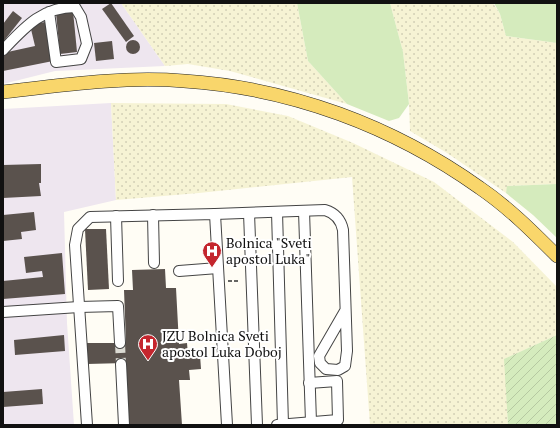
<svg xmlns="http://www.w3.org/2000/svg" width="560" height="428" font-family="'PT Serif',serif">
<style>
.industrial{fill:#eee6ef}
.farmland{fill:url(#farmland-dots)}
.grass{fill:#d5ebbd}
.garden{fill:url(#garden-furrows)}
.building{fill:#5a524d}
.lines{fill:none;stroke-linecap:round;stroke-linejoin:round}
.minor-tunnel{stroke:#dbdad3;stroke-width:10;stroke-dasharray:10 5;stroke-linecap:butt}
.minor-casing{stroke:#444;stroke-width:12}
.major-casing{stroke:#222;stroke-width:14}
.path{stroke:#333;stroke-width:1.5;stroke-dasharray:4 2;stroke-linecap:butt}
.minor{stroke:#fff;stroke-width:10}
.major{stroke:#f9d66b;stroke-width:13}
.labels{text-anchor:middle;stroke-width:4;stroke-linejoin:round;paint-order:stroke}
.poi-label{font-size:14px;fill:#111;stroke:#fff;text-anchor:start}
</style>
<defs>
<pattern id="farmland-dots" width="8" height="8" patternUnits="userSpaceOnUse"><rect width="8" height="8" fill="#f6f3d4"/><path d="M2 2h.1M6 6h.1" fill="none" stroke="#d2cfb5" stroke-width="1.8" stroke-linecap="round"/></pattern>
<pattern id="garden-furrows" width="10" height="10" patternUnits="userSpaceOnUse"><rect width="10" height="10" fill="#d5ebbd"/><path d="M-1 1l2-2M0 10L10 0M9 11l2-2" fill="none" stroke="#b6c8a1"/></pattern>
</defs>
<rect width="100%" height="100%" fill="#fffdf5"/>
<g class="industrial">
<polygon points="3,3 121,3 165,66 55,71 3,84"/>
<polygon points="111,103 116,200 64,212 67,323 74,425 3,425 3,109"/>
</g>
<g class="farmland">
<polygon points="121,3 297,3 308,61 347,104 230,71 188,64 165,66"/>
<polygon points="390,3 493,3 500,14 506,36 557,43 557,184 508,186 506,193 447,153 410,131 409,104 403,52"/>
<polygon points="111,103 226,104 288,116 353,143 434,182 513,242 557,287 557,335 505,359 508,425 370,425 352,177 199,193 116,200"/>
</g>
<g class="grass">
<polygon points="297,3 390,3 403,52 409,104 399,118 389,121 347,104 308,61"/>
<polygon points="494,3 557,3 557,43 506,36 500,14"/>
<polygon points="557,184 557,238 533,215 506,193 507,186"/>
</g>
<polygon class="garden" points="557,335 557,425 508,425 504,359"/>
<g class="building">
<polygon points="111,3 134,36 126,42 102,9"/>
<polygon points="13,11 22,18 3,42 3,24"/>
<polygon points="73,11 77,52 60,54 56,13"/>
<polygon points="45,22 53,61 3,71 3,53 35,46 30,25"/>
<circle cx="133" cy="47" r="7"/>
<polygon points="112,41 114,59 96,61 94,43"/>
<polygon points="41,164 41,183 39,183 41,196 3,198 3,165"/>
<polygon points="34,212 36,230 21,232 22,239 3,241 3,215"/>
<polygon points="85,229 106,229 109,289 88,290"/>
<polygon points="62,253 65,294 3,299 3,281 43,277 42,271 26,273 24,257"/>
<polygon points="165,269 166,288 176,288 179,344 187,343 188,355 200,355 201,369 189,370 190,380 179,380 182,425 129,425 125,363 87,364 87,343 126,343 124,290 133,290 132,270"/>
<polygon points="64,335 65,351 15,355 14,340"/>
<polygon points="42,389 43,404 3,407 3,392"/>
</g>
<g class="lines">
<polyline class="minor-tunnel" points="120,343 121,364"/>
<g class="minor-casing">
<g id="minor">
<path d="M3 50C24 28 42 7 75 7L81 17 87 44 81 59 56 62 49 12"/>
<polyline points="304,211 311,422"/>
<polyline points="277,212 283,424"/>
<polyline points="249,213 257,425"/>
<path d="M215 214 325 210C335 213 341 220 343 230L347 351 345 366 338 370 326 369 320 363 319 356 345 311"/>
<polyline points="153,215 154,263"/>
<polyline points="116,216 118,281"/>
<polyline points="179,271 218,268"/>
<polyline points="3,312 79,307 118,306 120,343"/>
<polyline points="121,364 124,425"/>
<polyline points="87,425 75,245 78,229 90,217 215,214 227,425"/>
<polyline points="277,425 338,420 337,381 309,383"/>
</g>
</g>
<g class="major-casing">
<path id="major" d="M3 92C63 85 124 76 184 81 291 88 393 126 480 188 508 207 533 232 557 256"/>
</g>
<polyline class="path" points="228,281 238,281"/>
<use href="#minor" class="minor"/>
<use href="#major" class="major"/>
</g>
<defs>
<g id="hospital-pin" transform="scale(1)"><path d="M0 17L-7.5 6A9.5 9.5 0 1 1 7.5 6Z" fill="#c4262e" stroke="#fff"/><path d="M-5-5h3v3.5h4V-5h3V5h-3V1.5h-4V5h-3Z" fill="#fff"/></g>
</defs>
<g fill-rule="evenodd">
<use href="#hospital-pin" x="212" y="251"/>
<use href="#hospital-pin" x="148" y="344"/>
</g>
<g class="labels">
<g class="poi-label">
<text x="226" y="248">Bolnica "Sveti<tspan x="226" dy="16">apostol Luka"</tspan></text>
<text x="162" y="341">JZU Bolnica Sveti<tspan x="162" dy="16">apostol Luka Doboj</tspan></text>
</g>
</g>
<rect width="560" height="428" fill="none" stroke="#111111" stroke-width="8"/>
</svg>
